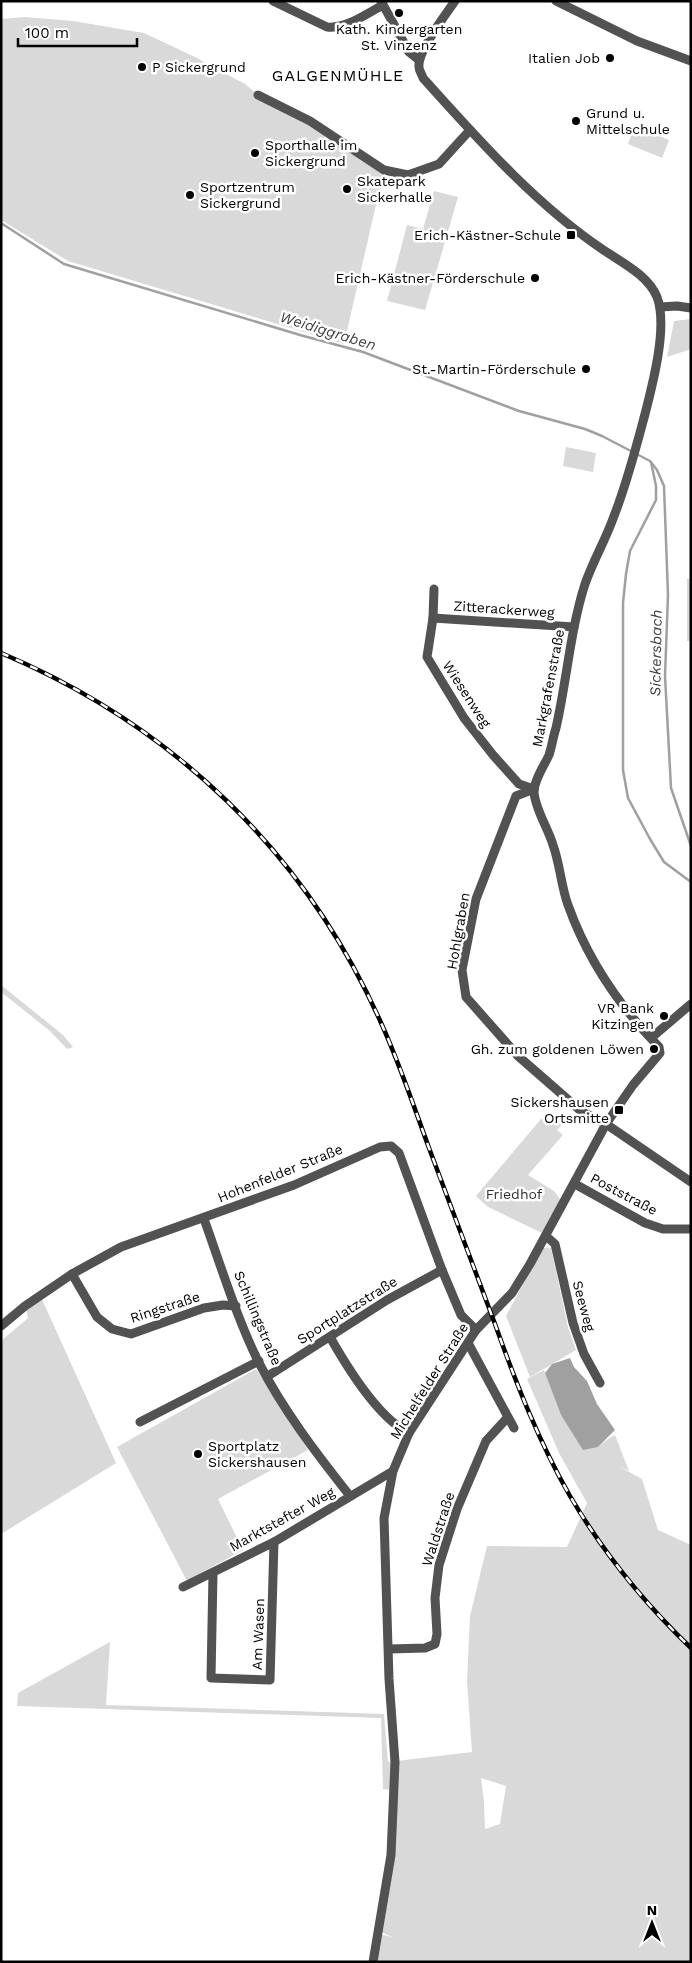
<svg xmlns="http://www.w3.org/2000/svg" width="692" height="1963" font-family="'Work Sans',sans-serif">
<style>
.green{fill:#d9d9d9;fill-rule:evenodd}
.water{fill:#a0a0a0}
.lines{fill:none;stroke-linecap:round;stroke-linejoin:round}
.stream{stroke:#a0a0a0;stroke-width:2.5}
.minor{stroke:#525252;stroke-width:9}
.rail-casing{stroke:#000;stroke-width:4.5}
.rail{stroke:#fff;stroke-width:2.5;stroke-dasharray:8;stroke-linecap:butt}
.poi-dot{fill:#000;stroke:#fff;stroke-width:2}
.labels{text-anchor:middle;stroke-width:5;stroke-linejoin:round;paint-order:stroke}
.poi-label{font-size:14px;fill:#000;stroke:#fff;text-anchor:end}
.street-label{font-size:14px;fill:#000;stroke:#fff}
.park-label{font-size:14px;fill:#303030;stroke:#fff}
.water-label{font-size:15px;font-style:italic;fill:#414141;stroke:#fff}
.quarter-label{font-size:16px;letter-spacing:1px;fill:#000;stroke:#fff}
</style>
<rect width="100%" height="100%" fill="#fff"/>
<g class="green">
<polygon points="25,17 73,21 144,33 195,57 245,84 258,95 384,170 344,344 68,261 1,220 1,19"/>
<polygon points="635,126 669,140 662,158 628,144"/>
<polygon points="434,191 458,197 425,310 387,301 407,225 423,229"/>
<polygon points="691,319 691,349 667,357 674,321"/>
<polygon points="566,447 596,453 593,472 563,466"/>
<rect x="687" y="579" width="4" height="62"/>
<polygon points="1,985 63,1035 73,1047 67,1049 50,1031 1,992"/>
<polygon points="541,1119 564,1122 557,1130 563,1135 528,1175 554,1191 562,1202 542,1233 488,1207 476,1196"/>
<polygon points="542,1248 551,1248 568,1327 576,1350 530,1377 506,1316"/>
<polygon points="40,1295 116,1463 1,1534 1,1341 28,1318 25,1306"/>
<polygon points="256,1369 308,1450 218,1499 243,1550 187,1581 117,1447"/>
<path d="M544 1370 561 1415 570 1428 598 1447 608 1439 615 1435 629 1471 618 1466 642 1479 658 1530 691 1545V1962H373L379 1934 392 1937 379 1931 393 1790 383 1789 381 1718 17 1706 18 1693 110 1642 106 1705 384 1714 388 1762 472 1752 467 1681 470 1616 487 1546 567 1547 587 1503 559 1453 527 1379ZM481 1778 506 1786 500 1824 485 1829 484 1802Z"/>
</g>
<polygon class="water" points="570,1358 574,1367 587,1381 597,1404 615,1430 598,1447 583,1450 561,1415 545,1373 552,1364"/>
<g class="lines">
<g class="stream">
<polyline points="1,223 64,264 300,335 363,352 519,411 585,429 602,436 650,461 657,470 664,486 668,595 665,676 671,788 691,846"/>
<polyline points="651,462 656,486 656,500 630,551 626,574 623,603 623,770 628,798 650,839 664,862 691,882"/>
</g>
<g class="minor">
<path d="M273 1 327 27C346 29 366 14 383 5"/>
<polyline points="381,1 409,52 419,60"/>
<polyline points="556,1 637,41 691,61"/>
<polyline points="258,95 310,121 384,170 408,175 439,164 470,130"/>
<polyline points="660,307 677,306 691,308"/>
<polyline points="434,589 433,618 427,657 464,718 493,755 519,784 534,789"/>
<polyline points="433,618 574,627"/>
<polyline points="534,789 516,796 476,899 462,970 466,997 518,1056 581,1111 606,1124 691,1182"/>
<polyline points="651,1038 691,1004"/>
<polyline points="575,1184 645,1223 663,1229 691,1229"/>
<path d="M204 1219C221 1266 236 1316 258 1361 283 1410 316 1453 350 1496"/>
<polyline points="546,1236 555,1244 573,1323 584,1354 600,1383"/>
<polyline points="72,1274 97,1317 112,1329 131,1334 204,1308 223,1305 236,1306"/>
<polyline points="1,1326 25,1306 72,1274 121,1247 294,1185 380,1147 391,1146 399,1153 442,1270 461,1315 476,1330"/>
<path d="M330 1337C347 1367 378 1418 409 1433"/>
<polyline points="468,1343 514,1428"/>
<polyline points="268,1376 387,1300 442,1270"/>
<polyline points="140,1422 259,1361"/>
<polyline points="213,1573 211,1678 270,1680 274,1542"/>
<polyline points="183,1587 274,1542 393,1471"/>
<polyline points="389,1649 425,1648 435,1644 437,1634 435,1598 439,1565 457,1509 486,1441 507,1418"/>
<path d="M373 1962 391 1855 395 1762 389 1679 384 1518 393 1471 409 1433 476 1330 512 1293 530 1264 606 1124 633 1085 660 1053 659 1047C620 1007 587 958 568 905 561 886 560 864 553 845 548 828 535 809 534 792 534 780 544 766 549 755 552 746 553 737 556 728 567 680 570 631 585 584 593 561 606 539 614 516 627 483 636 448 645 414 653 383 668 326 657 297 648 275 621 262 602 249 534 203 478 139 423 78 422 74 419 71 419 67 417 52 446 14 455 1"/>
</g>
<g class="rail-casing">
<path id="rail" d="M1 653C174 726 306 853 382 1025 400 1065 414 1107 429 1148 451 1207 473 1265 495 1324 516 1383 539 1442 570 1496 603 1552 644 1603 691 1648"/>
</g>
<use href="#rail" class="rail"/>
</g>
<g class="poi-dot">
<circle cx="399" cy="13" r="5"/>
<circle cx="610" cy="58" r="5"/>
<circle cx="142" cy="67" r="5"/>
<circle cx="576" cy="121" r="5"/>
<circle cx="255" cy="153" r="5"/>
<circle cx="347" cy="189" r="5"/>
<circle cx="190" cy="195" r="5"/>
<rect x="566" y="230" width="10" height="10" rx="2.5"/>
<circle cx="535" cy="278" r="5"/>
<circle cx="586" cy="369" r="5"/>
<circle cx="664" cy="1016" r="5"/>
<circle cx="654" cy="1049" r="5"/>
<rect x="614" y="1105" width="10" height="10" rx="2.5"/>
<circle cx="198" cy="1454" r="5"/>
</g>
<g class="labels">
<g class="poi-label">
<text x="399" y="34" text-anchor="middle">Kath. Kindergarten<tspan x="399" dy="16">St. Vinzenz</tspan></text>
<text x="600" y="63">Italien Job</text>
<text x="152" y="72" text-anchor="start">P Sickergrund</text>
<text x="586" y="118" text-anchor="start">Grund u.<tspan x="586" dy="16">Mittelschule</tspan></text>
<text x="265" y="150" text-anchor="start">Sporthalle im<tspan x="265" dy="16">Sickergrund</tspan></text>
<text x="357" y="186" text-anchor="start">Skatepark<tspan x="357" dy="16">Sickerhalle</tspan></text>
<text x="200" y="192" text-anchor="start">Sportzentrum<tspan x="200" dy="16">Sickergrund</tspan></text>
<text x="561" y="240">Erich-Kästner-Schule</text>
<text x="525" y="283">Erich-Kästner-Förderschule</text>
<text x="576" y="374">St.-Martin-Förderschule</text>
<text x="654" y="1013">VR Bank<tspan x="654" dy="16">Kitzingen</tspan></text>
<text x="644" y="1054">Gh. zum goldenen Löwen</text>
<text x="609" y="1107">Sickershausen<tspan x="609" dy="16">Ortsmitte</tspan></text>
<text x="208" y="1451" text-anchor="start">Sportplatz<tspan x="208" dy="16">Sickershausen</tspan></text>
</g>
<g class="street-label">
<text transform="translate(504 609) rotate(4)" y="5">Zitterackerweg</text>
<text transform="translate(548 688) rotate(-79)" y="5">Markgrafenstraße</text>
<text transform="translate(467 694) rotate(57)" y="5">Wiesenweg</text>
<text transform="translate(458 931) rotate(-80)" y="5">Hohlgraben</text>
<text transform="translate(280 1173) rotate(-22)" y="5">Hohenfelder Straße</text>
<text transform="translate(624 1194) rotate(28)" y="5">Poststraße</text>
<text transform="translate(584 1306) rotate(75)" y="5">Seeweg</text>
<text transform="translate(165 1307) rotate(-18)" y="5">Ringstraße</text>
<text transform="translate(347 1310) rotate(-32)" y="5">Sportplatzstraße</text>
<text transform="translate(258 1318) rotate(67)" y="5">Schillingstraße</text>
<text transform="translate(429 1381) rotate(-58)" y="5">Michelfelder Straße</text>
<text transform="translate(282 1519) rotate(-29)" y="5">Marktstefter Weg</text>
<text transform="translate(438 1529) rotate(-72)" y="5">Waldstraße</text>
<text transform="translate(258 1634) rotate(-88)" y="5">Am Wasen</text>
</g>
<g class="park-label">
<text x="514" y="1199">Friedhof</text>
</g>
<g class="water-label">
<text transform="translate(328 331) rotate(17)" y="5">Weidiggraben</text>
<text transform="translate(656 653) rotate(-89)" y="5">Sickersbach</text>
</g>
<g class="quarter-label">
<text x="338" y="81">GALGENMÜHLE</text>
</g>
</g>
<rect width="692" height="1963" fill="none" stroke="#000000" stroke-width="5"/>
<g transform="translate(652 1923)" stroke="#ffffff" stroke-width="4" paint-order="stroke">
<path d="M0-4L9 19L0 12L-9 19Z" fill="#000000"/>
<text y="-8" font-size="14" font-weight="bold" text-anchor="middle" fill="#000000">N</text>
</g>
<path d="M18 38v8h119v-8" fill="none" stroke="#000000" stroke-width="2.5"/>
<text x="25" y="38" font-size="15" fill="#000000" stroke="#ffffff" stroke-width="4" paint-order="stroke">100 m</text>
</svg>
